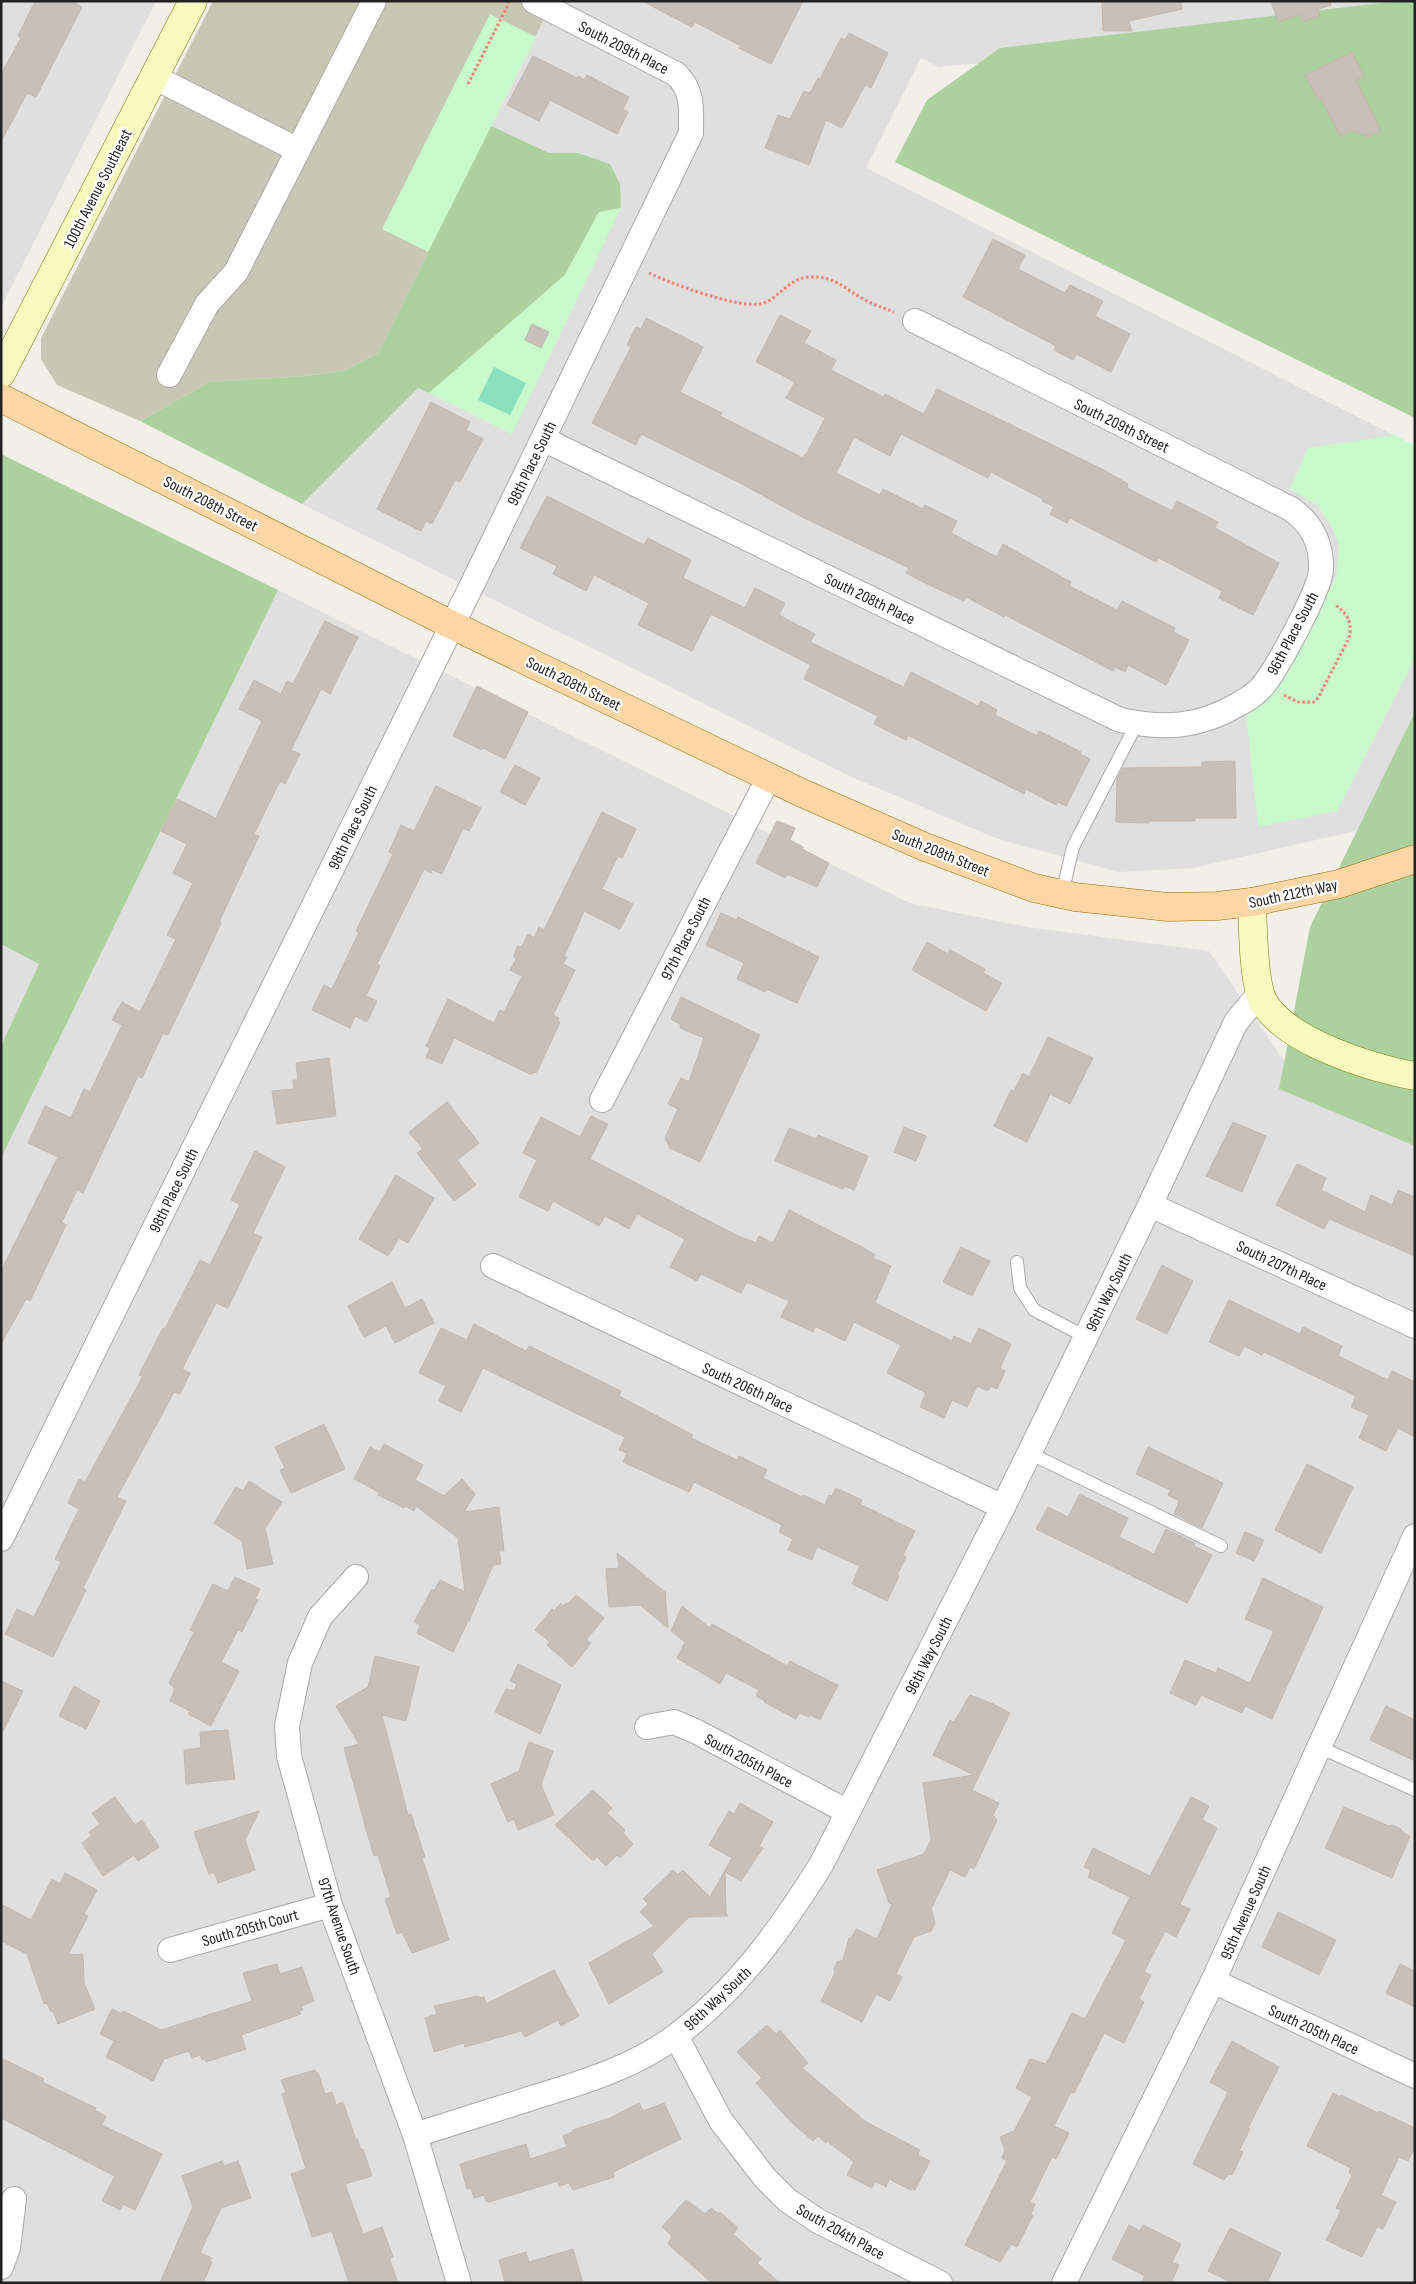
<svg xmlns="http://www.w3.org/2000/svg" width="1416" height="2284" font-family="'Sofia Sans Condensed',sans-serif">
<style>
.residential{fill:#e0dfdf}
.construction{fill:#c7c7b4}
.forest{fill:#add19e}
.park{fill:#c8facc}
.pitch{fill:#88e0be}
.building{fill:#c7bfb8;stroke:#c4b6ab}
.lines{fill:none;stroke-linecap:round;stroke-linejoin:round}
.lane-casing{stroke:#a9a9a9;stroke-width:14}
.street-casing{stroke:#a9a9a9;stroke-width:26}
.secondary-casing{stroke:#707d05;stroke-width:29}
.primary-casing{stroke:#a06b00;stroke-width:29}
.path{stroke:#fa8072;stroke-width:3;stroke-dasharray:2.5 2.5;stroke-linecap:butt}
.lane{stroke:#fff;stroke-width:12}
.street{stroke:#fff;stroke-width:24}
.secondary{stroke:#f7fabf;stroke-width:28}
.primary{stroke:#fcd6a4;stroke-width:28}
.labels{text-anchor:middle;stroke-width:4.5;stroke-linejoin:round;paint-order:stroke}
.street-label{font-size:16px;fill:#222;stroke:#fff}
</style>
<rect width="100%" height="100%" fill="#f2efe9"/>
<g class="residential">
<polygon points="1,1 156,1 1,307"/>
<polygon points="553,1 1415,1 1415,22 939,67 921,58 866,168 1415,446 1415,754 1377,826 1194,868 1119,872 998,839 849,776 302,504"/>
<polygon points="278,590 910,903 1027,927 1209,951 1287,1065 1415,1098 1415,2283 1,2283 1,930 73,966"/>
</g>
<polygon class="construction" points="213,1 553,1 378,353 343,371 305,376 210,382 140,421 57,385 41,359 41,338"/>
<g class="forest">
<polygon points="1398,1 1415,1 1415,418 895,162 927,100 1000,48"/>
<polygon points="491,126 549,153 578,153 610,164 620,184 621,208 599,212 565,275 429,393 418,388 302,504 140,421 210,382 305,376 343,371 378,353"/>
<polygon points="1,454 278,590 1,1158 1,1046 39,964 1,944"/>
<polygon points="1415,712 1415,1146 1279,1089 1310,927"/>
</g>
<g class="park">
<polygon points="490,14 536,37 428,252 382,229"/>
<polygon points="621,208 512,434 429,393 565,275 599,212"/>
<polygon points="1395,435 1415,446 1415,658 1337,811 1258,827 1246,712 1263,703 1280,685 1290,669 1336,577 1339,546 1331,525 1317,505 1290,489 1308,448"/>
</g>
<polygon class="pitch" points="494,367 526,383 510,415 478,400"/>
<g class="building">
<polygon points="35,1 70,1 82,7 36,97 27,93 1,142 1,74 21,38 18,36"/>
<polygon points="642,1 803,1 771,64 739,48 741,46 695,22 692,27"/>
<polygon points="1102,1 1181,1 1182,9 1129,21 1132,31 1103,31"/>
<polygon points="1271,1 1330,1 1331,5 1318,9 1320,16 1303,22 1300,15 1278,22"/>
<polygon points="849,33 888,53 871,88 865,85 842,128 826,120 809,165 765,148 778,115 790,119 804,91 810,93 818,78 820,79 841,38 845,40"/>
<polygon points="1352,52 1364,76 1356,80 1381,131 1369,137 1351,131 1340,136 1321,99 1318,100 1305,75"/>
<polygon points="533,56 577,78 578,76 584,80 587,75 629,97 623,109 628,112 617,134 550,100 539,121 507,105"/>
<polygon points="993,239 1025,255 1018,269 1065,293 1070,285 1103,301 1095,316 1130,334 1111,372 1076,354 1073,360 1054,350 1056,346 963,297"/>
<polygon points="780,315 811,331 804,343 836,360 831,370 883,397 885,394 924,414 937,389 1104,470 1128,484 1127,488 1172,511 1177,501 1218,522 1215,528 1279,563 1253,615 1219,598 1222,591 1159,558 1156,562 1070,518 1067,523 1050,514 1054,507 1042,501 1043,499 991,472 988,478 901,434 890,456 854,437 836,473 880,495 883,489 923,509 925,505 957,521 951,533 997,557 1003,544 1071,582 1069,586 1117,610 1122,601 1175,628 1173,632 1189,640 1166,685 1128,665 1125,672 1115,667 1113,671 1005,615 1004,617 966,597 964,601 925,583 906,573 909,568 800,516 742,484 641,434 636,445 592,423 631,347 627,345 636,327 641,329 646,318 703,347 680,392 722,413 720,416 803,458 805,454 806,455 825,418 786,398 795,382 756,362"/>
<polygon points="532,324 549,332 541,348 525,340"/>
<polygon points="431,402 470,422 466,430 483,439 460,482 455,480 432,524 426,521 421,531 377,509"/>
<polygon points="547,496 644,545 648,538 691,560 683,578 745,608 755,588 785,603 779,615 815,634 810,642 895,683 904,687 911,672 978,706 981,701 997,710 995,715 1037,736 1039,731 1081,752 1080,754 1090,759 1066,806 1058,802 1056,805 1026,789 1024,794 908,735 906,740 874,724 878,716 804,679 811,665 711,614 692,651 638,625 649,603 594,575 586,591 553,574 557,566 520,548"/>
<polygon points="325,621 358,637 330,694 321,689 291,750 300,754 285,784 280,781 254,834 259,836 219,922 221,923 197,975 168,1035 163,1033 142,1078 138,1076 83,1193 77,1190 62,1222 66,1225 30,1301 26,1299 1,1344 1,1271 58,1157 28,1143 45,1106 71,1118 84,1089 90,1092 122,1025 112,1020 122,1002 140,1012 176,939 167,935 193,883 173,873 187,844 161,831 177,799 216,818 262,721 239,709 254,680 281,694 287,681 293,684"/>
<polygon points="477,686 528,712 505,759 483,748 482,750 453,736"/>
<polygon points="1235,761 1236,818 1195,818 1195,821 1149,821 1149,823 1116,822 1117,779 1123,768 1202,767 1202,762"/>
<polygon points="515,765 540,778 525,805 500,792"/>
<polygon points="436,786 481,808 469,831 463,828 442,874 432,870 431,873 424,869 377,964 380,966 366,996 377,1001 367,1022 355,1016 350,1028 312,1010 324,985 332,989 359,932 356,931 393,854 389,852 401,825 414,831"/>
<polygon points="602,812 636,829 622,858 618,856 602,889 633,904 620,929 584,911 564,957 567,957 563,964 575,970 553,1015 559,1018 558,1021 560,1022 537,1072 530,1074 454,1038 442,1064 426,1057 430,1048 426,1046 448,999 494,1023 500,1010 504,1012 522,976 510,970 516,960 514,956 517,947 522,946 528,934 534,938 539,927 544,930"/>
<polygon points="777,821 795,828 790,840 803,847 802,849 829,863 817,887 787,874 785,878 756,863"/>
<polygon points="721,913 737,920 738,917 819,957 797,1003 766,989 765,992 737,979 744,963 706,945"/>
<polygon points="927,942 948,954 950,950 985,969 983,973 1002,983 986,1011 912,970"/>
<polygon points="681,997 760,1035 700,1162 670,1148 665,1138 678,1109 668,1104 681,1078 689,1082 704,1038 680,1028 681,1025 671,1019"/>
<polygon points="1048,1037 1093,1058 1070,1104 1050,1094 1027,1142 994,1126 1011,1090 1014,1091 1023,1073 1029,1077"/>
<polygon points="329,1058 336,1116 277,1124 272,1091 294,1089 293,1080 298,1080 296,1063"/>
<polygon points="447,1102 479,1143 457,1160 476,1185 454,1201 417,1153 423,1149 409,1132"/>
<polygon points="591,1116 608,1124 590,1159 736,1235 756,1243 759,1236 773,1243 789,1210 862,1247 875,1255 873,1258 891,1266 875,1303 952,1341 954,1336 971,1344 979,1328 1011,1344 1000,1368 1005,1371 997,1389 991,1386 988,1391 977,1386 967,1407 952,1400 944,1418 920,1407 926,1393 887,1373 901,1345 854,1322 845,1341 815,1326 813,1332 781,1317 789,1301 747,1282 741,1293 701,1274 697,1281 670,1267 685,1239 637,1214 629,1229 605,1216 599,1226 553,1201 548,1211 519,1197 537,1160 523,1153 541,1117 580,1137"/>
<polygon points="1233,1122 1266,1136 1242,1192 1206,1176"/>
<polygon points="904,1127 926,1136 916,1161 894,1152"/>
<polygon points="789,1128 816,1139 818,1135 868,1156 854,1190 844,1186 843,1189 775,1161"/>
<polygon points="255,1151 285,1167 253,1233 262,1237 228,1308 216,1303 182,1369 190,1373 180,1394 174,1392 117,1497 126,1501 83,1588 86,1590 53,1657 5,1634 17,1609 34,1617 61,1562 55,1559 79,1509 68,1503 79,1479 85,1482 143,1376 139,1375 163,1328 165,1329 200,1260 210,1265 240,1204 231,1200"/>
<polygon points="1297,1164 1326,1178 1321,1190 1365,1212 1371,1195 1392,1205 1398,1190 1415,1197 1415,1256 1329,1219 1324,1229 1276,1205"/>
<polygon points="396,1175 434,1198 408,1243 399,1238 388,1256 359,1239"/>
<polygon points="961,1247 990,1261 972,1296 943,1282"/>
<polygon points="1162,1265 1193,1281 1167,1334 1136,1319"/>
<polygon points="392,1282 405,1308 422,1299 434,1323 395,1343 386,1326 364,1337 348,1306"/>
<polygon points="1229,1300 1300,1334 1303,1327 1342,1346 1338,1356 1388,1380 1392,1371 1415,1382 1415,1437 1398,1428 1386,1451 1359,1438 1369,1415 1351,1407 1356,1396 1264,1352 1262,1355 1244,1346 1239,1356 1209,1342"/>
<polygon points="474,1324 526,1351 529,1346 621,1391 619,1396 693,1435 691,1438 737,1460 739,1456 767,1470 763,1478 802,1497 803,1495 825,1505 829,1495 832,1496 836,1488 862,1500 860,1504 915,1531 903,1555 906,1557 897,1575 899,1576 887,1601 852,1584 860,1566 817,1547 812,1560 788,1550 793,1539 779,1532 782,1525 694,1482 689,1492 623,1462 627,1453 619,1450 625,1437 483,1368 461,1412 439,1401 446,1386 419,1373 441,1328 467,1340"/>
<polygon points="324,1424 345,1469 291,1493 280,1470 285,1468 275,1447"/>
<polygon points="384,1444 423,1465 415,1480 444,1496 462,1479 475,1494 464,1512 499,1507 504,1551 499,1551 501,1564 493,1565 469,1621 469,1619 453,1652 417,1633 420,1625 414,1622 432,1589 434,1591 440,1580 465,1592 458,1538 416,1506 414,1511 405,1506 404,1508 378,1495 379,1492 354,1479 370,1447 380,1452"/>
<polygon points="1148,1447 1223,1483 1202,1528 1174,1514 1179,1501 1168,1495 1170,1490 1136,1474"/>
<polygon points="1307,1464 1353,1487 1321,1553 1275,1530"/>
<polygon points="249,1481 282,1502 265,1528 273,1564 247,1569 242,1541 214,1523 236,1487 243,1491"/>
<polygon points="1080,1494 1128,1518 1119,1537 1154,1554 1166,1529 1195,1543 1194,1546 1212,1555 1187,1603 1036,1529 1048,1507 1068,1517"/>
<polygon points="1245,1532 1264,1540 1254,1561 1236,1553"/>
<polygon points="617,1553 665,1592 668,1628 640,1605 609,1607 606,1569 619,1568"/>
<polygon points="235,1577 260,1589 255,1599 258,1600 242,1632 238,1630 221,1662 239,1671 211,1726 188,1714 190,1711 170,1701 175,1689 169,1683 194,1632 190,1630 213,1584 228,1591"/>
<polygon points="1263,1578 1323,1607 1272,1719 1245,1706 1242,1713 1201,1695 1196,1705 1170,1693 1185,1660 1216,1673 1218,1668 1250,1683 1274,1631 1245,1619"/>
<polygon points="576,1595 604,1618 586,1640 591,1643 572,1667 547,1645 550,1642 535,1630 552,1609 554,1611 561,1603 563,1606 566,1603 568,1604"/>
<polygon points="682,1606 710,1628 712,1624 787,1666 790,1661 838,1685 820,1720 810,1715 809,1717 799,1713 796,1719 764,1702 765,1701 756,1696 759,1690 726,1673 720,1684 677,1658 685,1642 671,1631"/>
<polygon points="375,1656 419,1667 406,1721 382,1715 408,1815 411,1814 425,1857 422,1858 449,1940 412,1953 402,1932 397,1934 385,1899 391,1897 378,1855 374,1856 366,1829 344,1748 359,1744 336,1706 368,1687"/>
<polygon points="518,1664 561,1685 540,1734 495,1712 506,1689 514,1691 517,1684 510,1681"/>
<polygon points="1,1681 23,1691 1,1735"/>
<polygon points="74,1686 100,1701 86,1729 59,1716"/>
<polygon points="970,1695 993,1704 1010,1713 972,1790 999,1803 993,1815 997,1820 974,1869 970,1867 965,1877 950,1870 931,1909 935,1923 931,1931 914,1937 896,1974 902,1977 890,2001 876,1994 862,2022 821,2001 835,1973 834,1969 837,1962 843,1960 849,1938 851,1939 856,1929 877,1939 892,1904 889,1903 877,1870 924,1854 931,1840 923,1783 974,1775 933,1755 950,1720 954,1722"/>
<polygon points="1386,1706 1415,1720 1415,1761 1370,1740"/>
<polygon points="228,1730 235,1779 186,1784 184,1750 201,1748 200,1732"/>
<polygon points="529,1742 553,1751 541,1785 554,1815 518,1830 514,1819 508,1822 491,1784 519,1771"/>
<polygon points="593,1790 612,1808 607,1813 625,1830 623,1833 633,1844 620,1858 617,1855 606,1866 597,1857 593,1861 555,1825"/>
<polygon points="115,1797 135,1825 142,1820 159,1847 138,1861 134,1855 103,1876 82,1843 92,1836 89,1832 100,1824 92,1813"/>
<polygon points="1191,1797 1209,1806 1202,1820 1217,1828 1180,1904 1190,1909 1176,1937 1165,1931 1144,1972 1151,1975 1139,1999 1144,2002 1124,2043 1104,2033 1074,2093 1071,2092 1054,2126 1069,2133 1056,2159 1052,2157 1030,2202 1035,2204 1031,2214 1033,2215 1017,2247 1011,2244 1000,2262 965,2245 1007,2161 1002,2158 1005,2150 1000,2137 1014,2131 1032,2097 1016,2088 1030,2059 1046,2064 1072,2013 1085,2019 1126,1940 1112,1933 1130,1897 1088,1877 1091,1870 1084,1867 1093,1848 1150,1876"/>
<polygon points="740,1803 773,1822 759,1846 763,1848 741,1881 725,1872 726,1913 728,1916 689,1917 652,1954 663,1972 609,2004 589,1963 654,1926 640,1912 648,1904 643,1899 673,1870 678,1875 683,1870 710,1897 732,1858 709,1845 729,1811 734,1814"/>
<polygon points="1344,1807 1389,1826 1392,1825 1401,1829 1403,1833 1410,1836 1392,1878 1325,1848"/>
<polygon points="259,1811 245,1840 255,1870 218,1883 214,1872 209,1874 194,1832"/>
<polygon points="65,1873 97,1890 84,1914 88,1916 68,1955 83,1954 84,1983 95,2009 58,2024 53,2011 51,2012 47,2003 44,2004 27,1954 1,1941 1,1904 31,1920 52,1879 60,1884"/>
<polygon points="1278,1912 1336,1940 1319,1975 1262,1947"/>
<polygon points="277,1964 280,1974 302,1967 314,2001 301,2006 303,2010 299,2011 301,2014 241,2035 246,2049 206,2062 205,2059 202,2060 200,2055 192,2058 189,2051 164,2059 153,2081 106,2057 114,2041 100,2034 112,2009 122,2014 123,2011 161,2030 252,2001 243,1973"/>
<polygon points="1400,1964 1415,1971 1415,2007 1386,1993"/>
<polygon points="554,1970 579,2016 561,2026 558,2020 525,2037 521,2031 465,2047 464,2043 434,2052 425,2018 437,2014 434,2006 478,1996 479,1998 484,1997 486,2004"/>
<polygon points="767,2025 776,2034 780,2030 808,2063 802,2068 866,2122 920,2150 918,2155 930,2161 915,2190 912,2188 911,2190 889,2179 886,2187 875,2181 872,2188 847,2175 854,2162 827,2141 826,2143 818,2136 813,2141 791,2122 756,2083 762,2078 737,2052"/>
<polygon points="1232,2041 1279,2067 1248,2128 1250,2129 1239,2151 1243,2152 1232,2175 1228,2174 1224,2180 1193,2164 1228,2092 1210,2082"/>
<polygon points="1,2058 44,2079 42,2082 96,2108 95,2111 106,2116 102,2125 162,2154 135,2210 123,2204 120,2210 102,2201 115,2176 1,2118"/>
<polygon points="315,2070 316,2073 318,2073 325,2094 332,2092 336,2105 343,2102 356,2140 357,2139 361,2150 363,2149 372,2176 345,2184 363,2234 382,2227 393,2257 389,2258 398,2283 349,2283 332,2231 312,2237 291,2174 306,2169 282,2094 286,2093 281,2080"/>
<polygon points="1333,2093 1340,2097 1341,2095 1378,2113 1379,2111 1415,2128 1415,2147 1408,2161 1399,2157 1381,2195 1396,2202 1383,2229 1377,2227 1362,2257 1326,2240 1341,2210 1336,2208 1352,2176 1349,2172 1351,2168 1307,2146"/>
<polygon points="639,2103 643,2111 664,2103 681,2139 613,2172 614,2177 573,2190 569,2183 559,2186 558,2181 489,2202 486,2201 484,2195 474,2198 471,2188 467,2189 460,2164 526,2144 530,2159 567,2147 563,2136 573,2132 573,2130 610,2118"/>
<polygon points="222,2161 224,2166 238,2161 251,2198 221,2208 200,2253 212,2258 210,2261 212,2262 203,2283 160,2283 193,2207 182,2176"/>
<polygon points="686,2200 705,2214 711,2208 719,2214 720,2212 738,2228 733,2234 761,2259 757,2263 780,2283 712,2283 668,2244 672,2236 662,2227"/>
<polygon points="1129,2225 1140,2231 1143,2225 1181,2244 1172,2262 1179,2265 1171,2283 1141,2283 1145,2276 1112,2259"/>
<polygon points="1230,2228 1281,2253 1267,2283 1233,2283 1208,2271"/>
<polygon points="573,2249 583,2283 505,2283 499,2260 526,2252 529,2262"/>
</g>
<g class="lines">
<g class="lane-casing">
<g id="lane">
<polyline points="1062,894 1073,847 1137,723"/>
<polyline points="1017,1262 1020,1288 1034,1310 1086,1337"/>
<polyline points="1029,1453 1221,1546"/>
<polyline points="1319,1747 1415,1790"/>
</g>
</g>
<g class="street-casing">
<g id="street">
<polyline points="154,77 298,150"/>
<polyline points="169,375 207,304 236,272 374,1"/>
<path d="M543 439 1120 720C1163 729 1198 728 1237 705 1245 701 1255 694 1261 688 1276 671 1320 590 1321 570 1322 543 1312 524 1291 509L915 321"/>
<polyline points="602,1100 769,777"/>
<polyline points="1150,1205 1415,1326"/>
<polyline points="493,1266 1003,1507"/>
<path d="M1 1539 472 585 691 133C691 111 694 91 676 74L534 1"/>
<polyline points="356,1577 320,1617 300,1663 287,1726 289,1756 330,1905 415,2135 459,2283"/>
<polyline points="647,1727 674,1722 697,1732 848,1812"/>
<polyline points="170,1950 330,1905"/>
<polyline points="1213,1981 1415,2076"/>
<polyline points="676,2036 721,2121 765,2178 787,2200 818,2221 940,2283"/>
<path d="M415 2135C455 2122 495 2110 535 2097 584 2082 635 2067 677 2035 739 1988 780 1930 821 1865L1003 1507 1150 1205 1236 1022 1260 993"/>
<polyline points="1,2267 8,2248 14,2199"/>
<polyline points="1064,2283 1213,1981 1415,1536"/>
</g>
</g>
<g class="secondary-casing">
<g id="secondary">
<polyline points="1,374 193,1"/>
<path d="M1252 902C1253 928 1253 968 1260 993 1272 1038 1373 1069 1415 1076"/>
</g>
</g>
<g class="primary-casing">
<polyline id="primary" points="1,398 452,625 802,793 925,847 1034,888 1075,897 1168,907 1217,906 1252,902 1339,884 1415,859"/>
</g>
<g class="path">
<polyline points="468,84 510,1"/>
<path d="M649 273C670 283 743 311 764 303 781 296 789 278 810 277 835 276 845 289 865 300 874 305 884 308 894 312"/>
<path d="M1284 695 1298 702H1314L1318 698 1349 638C1353 622 1347 613 1334 604"/>
</g>
<use href="#lane" class="lane"/>
<use href="#street" class="street"/>
<use href="#secondary" class="secondary"/>
<use href="#primary" class="primary"/>
</g>
<g class="labels">
<g class="street-label">
<text transform="translate(624 47) rotate(27)" y="6">South 209th Place</text>
<text transform="translate(97 188) rotate(-63)" y="6">100th Avenue Southeast</text>
<text transform="translate(1122 425) rotate(26)" y="6">South 209th Street</text>
<text transform="translate(531 463) rotate(-64)" y="6">98th Place South</text>
<text transform="translate(211 503) rotate(27)" y="6">South 208th Street</text>
<text transform="translate(870 598) rotate(26)" y="6">South 208th Place</text>
<text transform="translate(1292 633) rotate(-62)" y="6">96th Place South</text>
<text transform="translate(574 683) rotate(26)" y="6">South 208th Street</text>
<text transform="translate(352 827) rotate(-64)" y="6">98th Place South</text>
<text transform="translate(941 852) rotate(22)" y="6">South 208th Street</text>
<text transform="translate(1293 893) rotate(-12)" y="6">South 212th Way</text>
<text transform="translate(685 938) rotate(-63)" y="6">97th Place South</text>
<text transform="translate(173 1190) rotate(-64)" y="6">98th Place South</text>
<text transform="translate(1282 1265) rotate(25)" y="6">South 207th Place</text>
<text transform="translate(1108 1292) rotate(-64)" y="6">96th Way South</text>
<text transform="translate(748 1387) rotate(25)" y="6">South 206th Place</text>
<text transform="translate(928 1655) rotate(-63)" y="6">96th Way South</text>
<text transform="translate(749 1760) rotate(28)" y="6">South 205th Place</text>
<text transform="translate(1245 1912) rotate(-66)" y="6">95th Avenue South</text>
<text transform="translate(340 1926) rotate(71)" y="6">97th Avenue South</text>
<text transform="translate(250 1927) rotate(-16)" y="6">South 205th Court</text>
<text transform="translate(717 1998) rotate(-43)" y="6">96th Way South</text>
<text transform="translate(1314 2029) rotate(25)" y="6">South 205th Place</text>
<text transform="translate(841 2231) rotate(29)" y="6">South 204th Place</text>
</g>
</g>
<rect width="1416" height="2284" fill="none" stroke="#222222" stroke-width="5"/>
</svg>
